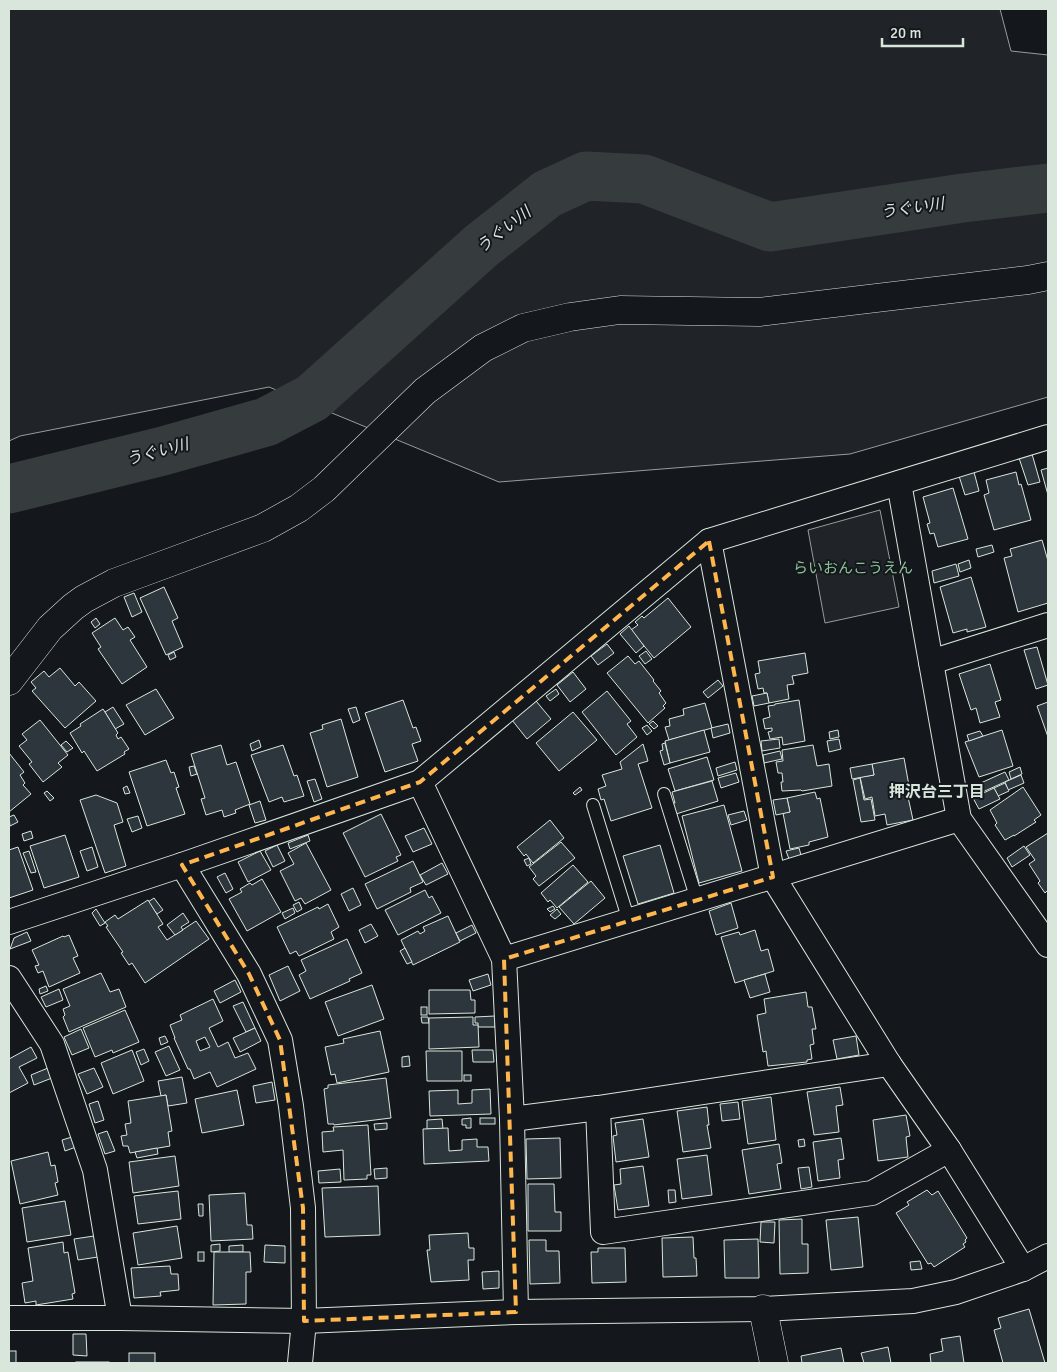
<svg xmlns="http://www.w3.org/2000/svg" width="1057" height="1372" font-family="Signika,'Noto Sans JP',sans-serif">
<style>
.green{fill:#202428;stroke:#939e99}
.lines{fill:none;stroke-linecap:round;stroke-linejoin:round}
.river{stroke:#363b3e;stroke-width:49}
.building{fill:#2c363c;stroke:#d8e6dc;fill-rule:evenodd}
.lane-casing{stroke:#d8e6dc;stroke-width:14}
.street-casing{stroke:#d8e6dc;stroke-width:26}
.secondary-casing{stroke:#d8e6dc;stroke-width:29}
.lane{stroke:#14181c;stroke-width:12}
.street{stroke:#14181c;stroke-width:24}
.secondary{stroke:#14181c;stroke-width:28}
.marked{fill:none;stroke:#ffb74d;stroke-width:4;stroke-dasharray:10 6;stroke-linejoin:round}
.labels{text-anchor:middle;stroke-width:4;stroke-linejoin:round;paint-order:stroke}
.park-label{font-size:15px;fill:#8ac095;stroke:#14181c}
.water-label{font-size:16px;font-style:italic;fill:#d8e6dc;stroke:#14181c}
.neighbourhood-label{font-size:16px;font-weight:bold;fill:#d8e6dc;stroke:#14181c}
</style>
<rect width="100%" height="100%" fill="#14181c"/>
<g class="green">
<polygon points="9,9 1000,9 1011,51 1048,55 1048,397 850,454 499,482 269,387 20,436 9,441"/>
<polygon points="880,510 899,607 825,623 808,530"/>
</g>
<g class="lines">
<polyline class="river" points="9,489 163,451 266,422 312,398 481,246 547,194 586,176 644,179 770,227 963,198 1048,188"/>
</g>
<g class="building">
<polygon points="1032,454 1040,482 1028,485 1019,458"/>
<polygon points="1048,468 1048,495 1041,470"/>
<polygon points="974,472 979,491 965,495 959,476"/>
<polygon points="1016,472 1019,485 1021,484 1031,520 994,530 984,495 989,493 986,480"/>
<polygon points="953,488 968,539 938,547 934,533 930,534 927,524 930,523 923,497"/>
<polygon points="1042,540 1048,561 1048,603 1018,612 1004,558 1012,556 1010,549"/>
<polygon points="992,545 994,552 978,557 976,549"/>
<polygon points="969,560 971,568 960,572 958,564"/>
<polygon points="956,564 959,576 934,583 932,571"/>
<polygon points="971,577 986,627 967,632 967,629 953,633 940,587"/>
<polygon points="164,587 178,618 172,621 183,647 166,655 140,598"/>
<polygon points="134,593 142,612 132,617 124,597"/>
<polygon points="668,598 691,627 654,658 631,630 638,625 635,622 642,616 644,618"/>
<polygon points="96,618 100,624 95,628 91,622"/>
<polygon points="115,618 123,630 128,627 135,637 130,640 147,667 122,684 98,649 101,647 92,633"/>
<polygon points="629,626 644,646 636,653 620,634"/>
<polygon points="607,644 614,653 598,665 591,656"/>
<polygon points="1037,647 1048,685 1036,689 1024,650"/>
<polygon points="646,651 652,659 645,664 639,656"/>
<polygon points="174,652 176,657 170,660 168,655"/>
<polygon points="805,653 808,673 792,676 794,684 787,685 789,699 769,703 767,693 764,693 763,688 758,689 755,674 760,673 758,661"/>
<polygon points="628,656 635,664 639,661 654,680 653,681 661,691 659,693 666,703 663,706 665,708 648,723 607,673"/>
<polygon points="990,664 1001,700 995,702 1000,717 980,723 976,708 971,710 959,674"/>
<polygon points="60,668 75,686 79,682 96,701 65,728 32,691 36,688 31,682 44,671 49,677"/>
<polygon points="573,672 586,689 570,702 557,685"/>
<polygon points="718,680 723,686 708,698 703,692"/>
<polygon points="156,689 174,718 145,735 126,705"/>
<polygon points="556,689 559,694 550,701 546,696"/>
<polygon points="607,691 631,721 627,724 637,737 616,755 582,712"/>
<polygon points="767,693 769,703 754,706 752,696"/>
<polygon points="403,700 413,728 416,727 421,741 412,744 418,761 385,772 365,713"/>
<polygon points="799,700 805,741 783,745 782,737 770,739 768,732 772,731 772,728 765,729 763,719 770,717 768,706 775,705 775,704"/>
<polygon points="536,701 551,719 527,739 512,720"/>
<polygon points="1048,702 1048,737 1037,706"/>
<polygon points="705,703 712,728 669,740 665,727 670,726 669,719 684,715 683,709"/>
<polygon points="113,707 124,724 115,729 105,712"/>
<polygon points="356,707 360,720 353,723 348,709"/>
<polygon points="103,709 118,733 116,735 118,739 121,737 129,749 124,752 125,754 97,771 84,751 82,753 70,733 81,726 80,724"/>
<polygon points="573,712 597,740 559,771 536,743"/>
<polygon points="341,719 358,777 327,787 310,733 323,729 322,725"/>
<polygon points="40,720 68,755 58,763 62,767 43,782 29,764 32,762 19,746 27,740 22,734"/>
<polygon points="653,721 658,726 654,729 649,724"/>
<polygon points="728,724 730,733 713,738 711,728"/>
<polygon points="647,725 652,731 647,735 642,728"/>
<polygon points="704,730 710,752 670,763 665,741"/>
<polygon points="838,730 839,737 830,739 829,732"/>
<polygon points="1002,730 1013,766 979,777 965,742"/>
<polygon points="980,731 983,736 969,741 967,735"/>
<polygon points="779,739 780,748 762,751 761,741"/>
<polygon points="839,739 841,749 829,752 827,741"/>
<polygon points="259,740 261,747 252,751 250,744"/>
<polygon points="66,741 73,748 67,752 61,745"/>
<polygon points="665,743 670,763 664,765 660,751 663,750 662,744"/>
<polygon points="643,744 648,761 638,764 652,808 611,821 604,799 601,800 598,789 606,786 602,775 622,769 620,762"/>
<polygon points="221,745 227,765 236,762 250,804 235,810 236,813 224,817 222,810 206,815 201,799 205,798 191,754"/>
<polygon points="283,745 294,776 297,775 304,796 284,802 282,797 269,802 251,755"/>
<polygon points="813,745 817,766 829,764 832,786 802,791 801,790 782,791 781,782 783,782 782,773 778,773 776,762 783,761 782,750"/>
<polygon points="780,751 782,759 764,763 763,755"/>
<polygon points="9,753 24,772 20,775 25,783 23,785 31,794 9,812"/>
<polygon points="707,757 714,780 675,791 668,769"/>
<polygon points="904,758 911,797 908,797 913,820 887,825 885,814 875,816 872,797 865,799 860,777 874,775 872,764"/>
<polygon points="166,760 171,773 174,772 179,787 176,788 185,814 147,826 129,772"/>
<polygon points="735,762 737,770 718,776 716,768"/>
<polygon points="872,764 874,775 852,779 850,768"/>
<polygon points="194,766 197,774 191,776 189,767"/>
<polygon points="1020,767 1022,774 1011,779 1009,772"/>
<polygon points="1005,772 1009,780 976,795 972,787"/>
<polygon points="736,773 739,782 721,788 718,778"/>
<polygon points="1021,775 1024,783 1008,790 1005,782"/>
<polygon points="860,778 864,800 871,799 875,820 861,822 853,780"/>
<polygon points="315,779 322,799 314,802 307,781"/>
<polygon points="712,781 718,801 676,814 673,803 675,803 672,792"/>
<polygon points="1005,783 1009,791 998,796 994,788"/>
<polygon points="127,786 130,793 125,794 123,788"/>
<polygon points="580,787 582,790 575,795 573,793"/>
<polygon points="1023,787 1041,815 1034,820 1036,822 1014,836 1014,835 1005,840 995,825 997,823 990,810"/>
<polygon points="994,788 1000,799 979,809 973,798"/>
<polygon points="47,791 54,798 50,801 44,793"/>
<polygon points="815,792 817,799 820,798 828,837 809,842 809,845 790,849 783,813 790,812 787,798"/>
<polygon points="96,795 117,803 123,822 114,825 126,866 105,873 80,800"/>
<polygon points="787,798 790,812 776,815 773,800"/>
<polygon points="260,801 266,820 255,823 249,805"/>
<polygon points="724,805 742,871 699,883 682,816"/>
<polygon points="744,811 747,820 731,825 728,815"/>
<polygon points="381,814 401,855 396,857 398,861 365,877 343,833"/>
<polygon points="14,815 18,822 10,826 9,817"/>
<polygon points="138,816 142,828 132,832 127,819"/>
<polygon points="550,820 564,838 533,863 526,854 524,856 517,847"/>
<polygon points="424,828 432,844 413,852 405,836"/>
<polygon points="31,831 33,838 24,841 22,834"/>
<polygon points="1048,833 1048,890 1045,893 1038,883 1040,881 1029,864 1035,860 1026,847"/>
<polygon points="65,835 79,877 44,888 30,846"/>
<polygon points="308,835 310,841 290,849 288,843"/>
<polygon points="561,842 575,858 539,886 533,879 536,876 529,867"/>
<polygon points="306,843 331,890 305,904 301,898 295,901 280,871 294,864 288,853"/>
<polygon points="277,845 285,861 273,867 265,851"/>
<polygon points="660,845 674,893 638,904 623,856"/>
<polygon points="1024,846 1030,855 1012,867 1007,858"/>
<polygon points="18,847 33,890 9,898 9,850"/>
<polygon points="92,847 98,867 87,871 80,851"/>
<polygon points="799,848 801,855 789,859 786,851"/>
<polygon points="29,851 36,872 31,873 23,853"/>
<polygon points="260,851 271,870 248,882 238,862"/>
<polygon points="529,858 531,864 527,866 524,860"/>
<polygon points="413,861 423,882 410,888 411,892 377,909 365,884"/>
<polygon points="442,863 448,874 426,885 420,875"/>
<polygon points="573,865 588,882 557,908 550,900 548,902 541,893"/>
<polygon points="225,873 233,889 226,893 217,877"/>
<polygon points="262,879 281,912 247,931 229,899 242,892 240,889 250,883 252,885"/>
<polygon points="591,881 605,898 574,924 559,907"/>
<polygon points="353,888 361,905 349,911 341,894"/>
<polygon points="425,890 429,898 432,896 441,913 398,935 385,910"/>
<polygon points="154,898 163,910 157,914 148,902"/>
<polygon points="148,900 163,924 158,927 167,940 196,921 209,939 145,983 132,963 129,965 121,953 123,952 106,927 108,926 105,922 115,915 118,919"/>
<polygon points="299,902 302,909 297,912 293,905"/>
<polygon points="731,903 738,928 716,935 709,911"/>
<polygon points="328,904 339,927 331,932 334,939 299,956 296,951 290,954 277,927 318,907 319,909"/>
<polygon points="553,906 555,909 550,912 547,909"/>
<polygon points="293,908 295,913 285,919 282,913"/>
<polygon points="96,909 105,923 100,926 92,913"/>
<polygon points="557,909 561,914 555,919 550,915"/>
<polygon points="183,913 189,922 181,927 183,930 175,935 167,925"/>
<polygon points="448,916 460,942 413,965 401,940 418,931 420,934 425,931 423,927"/>
<polygon points="371,924 378,936 365,943 359,930"/>
<polygon points="472,925 476,933 460,941 456,933"/>
<polygon points="755,930 761,951 768,949 774,971 735,983 721,937 739,932 740,935"/>
<polygon points="27,932 31,941 10,949 14,938"/>
<polygon points="69,935 78,956 73,958 80,973 49,987 43,971 38,973 35,966 39,965 32,950 63,936 64,937"/>
<polygon points="347,939 362,973 349,979 350,981 310,999 299,975 306,971 301,960"/>
<polygon points="405,948 412,962 407,964 400,951"/>
<polygon points="288,966 300,991 280,1001 269,975"/>
<polygon points="101,973 110,992 119,989 126,1007 69,1032 63,1017 65,1015 63,1009 70,1006 63,989"/>
<polygon points="488,974 491,985 473,991 469,980"/>
<polygon points="765,974 770,992 750,998 744,980"/>
<polygon points="235,980 241,992 220,1003 214,991"/>
<polygon points="372,985 384,1019 338,1036 325,1002"/>
<polygon points="46,986 48,991 40,994 39,989"/>
<polygon points="59,989 63,1000 46,1007 41,997"/>
<polygon points="429,990 470,990 471,1000 475,1000 475,1013 429,1014"/>
<polygon points="806,992 808,1007 812,1007 816,1029 812,1029 814,1044 810,1045 812,1059 807,1060 807,1062 768,1066 766,1051 763,1052 757,1015 766,1013 764,999"/>
<path d="M213 999 223 1021 209 1028 218 1047 228 1042 235 1058 248 1053 256 1069 217 1087 210 1072 194 1079 190 1069H188L174 1038H175L170 1025 182 1020 180 1015ZM205 1037 210 1047 200 1051 196 1041Z"/>
<polygon points="243,1002 255,1028 246,1032 233,1006"/>
<rect x="421" y="1007" width="6" height="8"/>
<polygon points="125,1010 139,1042 113,1053 112,1050 95,1057 83,1028"/>
<polygon points="495,1016 495,1027 478,1027 478,1023 475,1023 475,1017"/>
<polygon points="421,1017 428,1017 429,1023 422,1023"/>
<polygon points="473,1017 473,1025 478,1025 479,1047 429,1049 429,1018"/>
<polygon points="255,1028 261,1041 240,1052 233,1038"/>
<polygon points="81,1029 89,1048 72,1055 64,1037"/>
<polygon points="380,1031 389,1072 337,1083 335,1074 331,1075 325,1047 344,1043 343,1039"/>
<polygon points="165,1036 168,1042 161,1045 159,1038"/>
<polygon points="856,1036 859,1055 837,1059 833,1040"/>
<polygon points="169,1046 180,1070 166,1076 155,1052"/>
<polygon points="31,1047 37,1058 19,1067 28,1083 9,1093 9,1059"/>
<polygon points="144,1049 149,1061 141,1065 136,1052"/>
<polygon points="132,1050 144,1081 113,1094 101,1063"/>
<polygon points="472,1050 493,1050 494,1062 473,1062"/>
<polygon points="426,1051 462,1051 462,1081 427,1081"/>
<polygon points="409,1056 410,1066 402,1067 402,1057"/>
<polygon points="48,1068 52,1078 34,1085 31,1075"/>
<polygon points="94,1068 103,1087 87,1094 78,1074"/>
<rect x="464" y="1075" width="7" height="6"/>
<polygon points="182,1077 187,1103 168,1106 166,1095 161,1096 158,1081"/>
<polygon points="386,1078 391,1118 334,1125 334,1124 328,1124 324,1089 328,1088 328,1085"/>
<polygon points="272,1082 275,1100 256,1103 253,1086"/>
<polygon points="840,1087 843,1105 836,1106 839,1132 814,1135 807,1092"/>
<polygon points="490,1089 491,1114 430,1116 429,1091 458,1090 458,1104 472,1103 472,1090"/>
<polygon points="237,1090 244,1125 202,1133 195,1099"/>
<polygon points="166,1095 172,1131 168,1132 170,1146 130,1153 128,1146 123,1146 121,1136 127,1135 125,1124 131,1123 128,1101"/>
<polygon points="771,1097 776,1140 748,1144 742,1101"/>
<polygon points="98,1101 104,1120 95,1123 89,1104"/>
<polygon points="738,1102 740,1119 722,1121 720,1104"/>
<polygon points="707,1107 709,1125 707,1125 711,1148 683,1152 677,1111"/>
<polygon points="906,1115 910,1136 906,1137 908,1157 878,1161 873,1120"/>
<polygon points="471,1118 471,1128 466,1128 466,1125 462,1125 462,1119"/>
<rect x="480" y="1118" width="15" height="6"/>
<polygon points="442,1119 443,1129 427,1129 427,1120"/>
<polygon points="643,1119 649,1157 616,1162 613,1136 617,1135 615,1123"/>
<polygon points="387,1123 387,1129 375,1130 374,1124"/>
<polygon points="368,1125 371,1175 367,1175 367,1179 344,1180 343,1150 323,1152 322,1132 334,1131 333,1127"/>
<polygon points="448,1128 449,1151 462,1150 462,1140 477,1139 477,1147 488,1147 489,1161 424,1164 423,1129"/>
<polygon points="107,1131 115,1151 105,1154 98,1134"/>
<polygon points="72,1137 76,1147 65,1151 62,1140"/>
<polygon points="560,1138 561,1178 527,1179 526,1139"/>
<polygon points="841,1138 844,1159 838,1160 840,1178 818,1181 813,1142"/>
<polygon points="804,1139 805,1146 799,1147 798,1140"/>
<polygon points="779,1144 782,1163 777,1164 781,1189 749,1194 742,1150"/>
<polygon points="157,1148 158,1154 137,1158 135,1152"/>
<polygon points="48,1152 51,1166 55,1165 58,1182 55,1183 58,1195 20,1204 11,1161"/>
<polygon points="707,1155 712,1195 682,1199 677,1159"/>
<polygon points="175,1156 179,1186 133,1193 129,1162"/>
<polygon points="643,1166 649,1206 618,1210 614,1185 621,1184 620,1169"/>
<polygon points="809,1167 812,1187 801,1189 798,1168"/>
<polygon points="387,1168 387,1178 375,1179 374,1169"/>
<polygon points="340,1169 341,1182 319,1183 318,1171"/>
<polygon points="528,1184 554,1184 555,1212 561,1212 561,1231 528,1231"/>
<polygon points="378,1186 380,1235 325,1237 322,1188"/>
<polygon points="668,1190 675,1190 676,1202 669,1203"/>
<polygon points="927,1190 932,1195 938,1191 967,1238 965,1240 966,1242 963,1244 965,1247 934,1267 931,1263 928,1264 896,1213 909,1205 907,1202"/>
<polygon points="178,1191 181,1219 138,1224 134,1196"/>
<polygon points="245,1193 247,1225 252,1225 253,1239 211,1241 209,1195"/>
<polygon points="65,1201 71,1235 27,1242 22,1208"/>
<polygon points="198,1204 203,1204 203,1216 199,1216"/>
<polygon points="858,1217 863,1267 831,1270 826,1220"/>
<polygon points="802,1219 802,1244 808,1244 808,1273 780,1274 779,1220"/>
<polygon points="761,1222 775,1222 774,1243 760,1242"/>
<polygon points="177,1226 182,1258 138,1265 133,1233"/>
<polygon points="468,1233 469,1248 474,1248 474,1260 468,1260 469,1280 431,1282 427,1250 430,1250 429,1235"/>
<polygon points="94,1236 98,1257 78,1260 74,1239"/>
<polygon points="693,1237 694,1258 696,1258 697,1276 663,1277 662,1238"/>
<polygon points="758,1239 759,1278 725,1278 724,1240"/>
<polygon points="529,1240 546,1240 546,1251 559,1251 560,1283 530,1284"/>
<polygon points="63,1242 64,1253 68,1252 75,1293 72,1294 73,1299 36,1305 36,1301 25,1303 22,1283 33,1281 28,1248"/>
<polygon points="220,1244 220,1251 211,1252 211,1245"/>
<polygon points="243,1245 243,1252 229,1252 229,1246"/>
<polygon points="265,1245 285,1246 285,1263 264,1262"/>
<polygon points="598,1248 625,1248 626,1282 592,1283 591,1252 598,1252"/>
<rect x="198" y="1252" width="6" height="9"/>
<polygon points="214,1252 250,1252 251,1272 246,1272 246,1304 213,1305"/>
<polygon points="920,1261 922,1269 911,1270 910,1262"/>
<polygon points="170,1266 171,1274 178,1274 179,1290 160,1292 161,1296 134,1298 131,1268"/>
<polygon points="499,1271 499,1288 483,1289 482,1272"/>
<polygon points="1029,1309 1045,1363 1003,1363 994,1330 1001,1328 998,1318"/>
<polygon points="73,1334 86,1334 87,1356 73,1355"/>
<polygon points="960,1336 964,1363 931,1363 930,1354 943,1351 941,1339"/>
<polygon points="888,1347 891,1363 864,1363 861,1353"/>
<polygon points="841,1348 844,1363 802,1363 801,1356"/>
<rect x="9" y="1351" width="7" height="12"/>
<rect x="129" y="1353" width="26" height="10"/>
<rect x="76" y="1362" width="33" height="1"/>
</g>
<g class="lines">
<g class="lane-casing">
<g id="lane">
<polyline points="664,794 697,900"/>
<polyline points="593,805 629,921"/>
</g>
</g>
<g class="street-casing">
<g id="street">
<polyline points="899,483 959,819 1048,945"/>
<polyline points="709,541 773,877 889,1064 949,1150 1023,1269"/>
<polyline points="931,662 1048,625"/>
<polyline points="420,782 504,959 512,1119 516,1312"/>
<polyline points="182,865 249,974 280,1040 291,1106 303,1208 304,1321 300,1363"/>
<polyline points="9,922 182,865 420,782 709,541 1048,437"/>
<polyline points="504,959 959,819"/>
<polyline points="9,978 52,1044 95,1170 120,1318"/>
<polyline points="598,1108 603,1232 872,1193 949,1150"/>
<polyline points="512,1119 598,1108 889,1064"/>
<polyline points="9,1318 120,1318 304,1321 516,1312 763,1309 913,1301 956,1292 1023,1269 1048,1256"/>
</g>
</g>
<g class="secondary-casing">
<g id="secondary">
<polyline points="9,681 50,628 73,607 84,599 114,583 263,528 299,508 324,489 425,391 483,348 523,328 570,317 620,310 759,312 1028,280 1048,276"/>
<polyline points="763,1309 774,1363"/>
</g>
</g>
<use href="#lane" class="lane"/>
<use href="#street" class="street"/>
<use href="#secondary" class="secondary"/>
</g>
<path class="marked" d="M709 541 773 877 504 959 516 1312 304 1321 303 1208 280 1040 249 974 182 865 420 782Z"/>
<g class="labels">
<g class="park-label">
<text x="853" y="573">らいおんこうえん</text>
</g>
<g class="water-label">
<text transform="translate(912 207) rotate(-8)" y="6">うぐい川</text>
<text transform="translate(503 229) rotate(-38)" y="6">うぐい川</text>
<text transform="translate(157 451) rotate(-15)" y="6">うぐい川</text>
</g>
<g class="neighbourhood-label">
<text x="937" y="797">押沢台三丁目</text>
</g>
</g>
<rect width="1057" height="1372" fill="none" stroke="#d8e6dc" stroke-width="20"/>
<path d="M882 38v8h81v-8" fill="none" stroke="#d8e6dc" stroke-width="2.5"/>
<text x="890" y="38" font-size="15" fill="#d8e6dc" stroke="#14181c" stroke-width="4" paint-order="stroke">20 m</text>
</svg>
